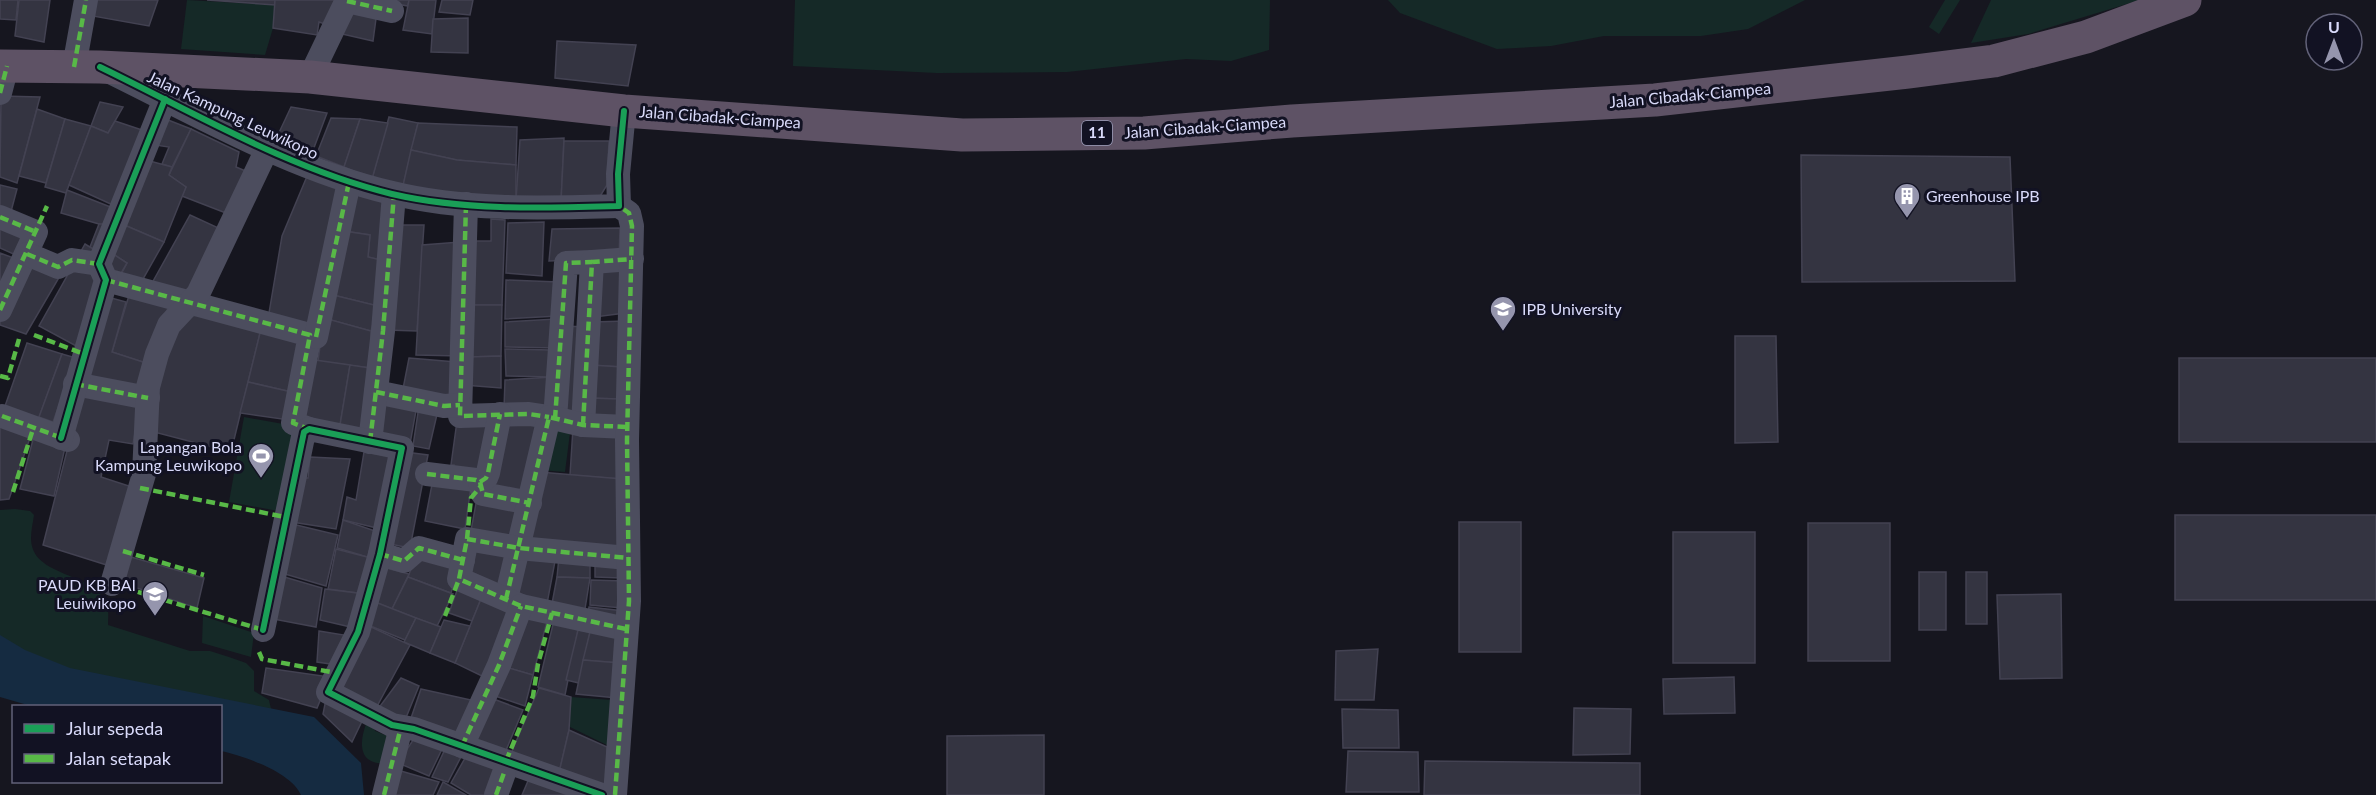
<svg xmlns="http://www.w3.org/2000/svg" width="2376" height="795" font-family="Lato,sans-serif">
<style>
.green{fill:#152927}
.water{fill:#152b41}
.building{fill:#343441;stroke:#434252;stroke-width:1.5}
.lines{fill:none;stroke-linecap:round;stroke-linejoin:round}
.street{stroke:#4c4d5e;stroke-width:24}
.highway{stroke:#5e5265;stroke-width:33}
.quiet{stroke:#58b947;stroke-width:4.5;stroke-dasharray:9 4.5;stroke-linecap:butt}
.cycleway-casing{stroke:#121223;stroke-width:10}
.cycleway{stroke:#1a9f57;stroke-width:6}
.labels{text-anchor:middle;stroke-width:6;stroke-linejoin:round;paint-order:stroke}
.shield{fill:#121223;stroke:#9d9eba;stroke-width:1.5}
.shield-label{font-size:15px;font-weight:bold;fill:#d9dafa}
.street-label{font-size:16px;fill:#d9dafa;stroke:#121223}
.poi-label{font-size:16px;fill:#d9dafa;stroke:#121223;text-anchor:start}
</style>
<rect width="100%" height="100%" fill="#16161f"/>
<g class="green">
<polygon points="187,0 275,5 273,28 265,55 181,49"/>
<polygon points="795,0 1270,0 1269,50 1231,61 1186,59 1067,72 937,73 793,66"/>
<polygon points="1388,0 1805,0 1748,29 1701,36 1604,36 1551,46 1497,49 1400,13"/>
<polygon points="1945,0 1960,0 1939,34 1929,27"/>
<polygon points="1991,0 2140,0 2028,34 1971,43"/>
<polygon points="244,417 300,427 284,512 229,502"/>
<polygon points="550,424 571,425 565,472 540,470"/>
<path d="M15 509 30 511 34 515C33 522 31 530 31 538 31 579 96 570 107 606 109 611 108 619 108 625L190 651H210L229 657 246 663 254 671V691L269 700 271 709 249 720 220 706H146L0 660V510Z"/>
<polygon points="203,616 254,633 251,657 202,643"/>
<polygon points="571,697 612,700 611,747 568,726"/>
<path d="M366 724 373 725 375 731 385 735 392 734 388 763C360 766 358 746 366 724Z"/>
</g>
<path class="water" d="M0 635 25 650 70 668 314 717 361 763 364 795H301C291 772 244 756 221 751L220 706H31L0 697Z"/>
<g class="building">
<polygon points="0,0 18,0 16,20 0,19"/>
<polygon points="19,0 50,0 44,42 15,36"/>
<polygon points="90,0 158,0 149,26 87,15"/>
<polygon points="207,0 275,0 275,5"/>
<polygon points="275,0 340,0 331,26 319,22 317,35 273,28"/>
<polygon points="376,0 409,0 408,6"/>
<polygon points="409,0 436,0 432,34 403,30"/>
<polygon points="442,0 473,0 470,15 439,12"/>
<polygon points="351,6 377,11 373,41 342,34"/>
<polygon points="468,18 468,53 431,52 433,19"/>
<polygon points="557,41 636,45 628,86 555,78"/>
<polygon points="1,96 40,97 17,183 0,177"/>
<polygon points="100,102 123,107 108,133 91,126"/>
<polygon points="291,107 327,113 312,153 276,139"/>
<polygon points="37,109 65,119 46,183 19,176"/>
<polygon points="389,117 418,123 402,190 372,179"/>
<polygon points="163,118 191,129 172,167 162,164 169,147 155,145"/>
<polygon points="331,118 360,119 344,167 316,156"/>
<polygon points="65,119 91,126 66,193 45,187"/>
<polygon points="360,119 388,123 372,179 344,167"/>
<polygon points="115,121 145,131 115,206 69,185 91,126 108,133"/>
<polygon points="418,123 517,127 516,165 457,160 411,150"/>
<polygon points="191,129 239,152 236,167 248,172 231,215 182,196 186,187 169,175"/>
<polygon points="564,138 561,202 516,200 520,140"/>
<polygon points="564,141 609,141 607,185 599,198 561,202"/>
<polygon points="411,150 457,160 516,165 516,200 402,190"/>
<polygon points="1801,155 2010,157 2015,281 1802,282"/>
<polygon points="146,160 172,167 169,175 186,187 164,242 122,224"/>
<polygon points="308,174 344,185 313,331 268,319 282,236"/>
<polygon points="0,185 17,189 9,219 0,216"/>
<polygon points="67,190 113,208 106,226 61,213"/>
<polygon points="351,190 391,202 385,261 368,257 370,235 344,231"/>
<polygon points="190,215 225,231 189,297 152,283"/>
<polygon points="491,219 505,220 502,305 469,305 469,241 491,241"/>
<polygon points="544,222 542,276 506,273 508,223"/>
<polygon points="0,224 27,233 18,256 0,248"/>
<polygon points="99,224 122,224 164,242 139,286 118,280 127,263 110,252 106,257 90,247"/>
<polygon points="394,225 424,225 417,331 386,330"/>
<polygon points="620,228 619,258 549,261 552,229"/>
<polygon points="344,231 370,235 368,257 385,261 378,306 329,294"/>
<polygon points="460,242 461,356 416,355 422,245"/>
<polygon points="85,244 106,257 110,252 127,263 78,347 39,326"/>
<polygon points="0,253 19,260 0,301"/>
<polygon points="28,259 64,269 26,334 0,325 0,318"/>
<polygon points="626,263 625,313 595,317 596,265"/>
<polygon points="506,280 558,282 558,316 505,319"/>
<polygon points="130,292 170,303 146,363 112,352"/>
<polygon points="329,294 378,306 371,331 327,319"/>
<polygon points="104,296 126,302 112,352 146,363 138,393 83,381"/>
<polygon points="469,305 502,305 501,356 468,357"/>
<polygon points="198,315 261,329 231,452 154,432 161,353 182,317"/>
<polygon points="324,318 371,331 370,368 318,361"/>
<polygon points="556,319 555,348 505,347 505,322"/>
<polygon points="626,321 622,367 591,365 593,322"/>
<polygon points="565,326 585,327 579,418 558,415"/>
<polygon points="261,329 306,339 296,393 248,382"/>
<polygon points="1735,336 1776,336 1778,442 1735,443"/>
<polygon points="27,343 62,354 38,420 4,409"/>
<polygon points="505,349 551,350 552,377 506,376"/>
<polygon points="62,354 76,358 53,422 39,417"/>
<polygon points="501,356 501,388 464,385 468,357"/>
<polygon points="409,358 456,362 454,397 403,389"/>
<rect x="2179" y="358" width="197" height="84"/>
<polygon points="308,359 350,365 340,425 296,418"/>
<polygon points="350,365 370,368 368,435 340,425"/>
<polygon points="591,365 622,367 619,399 589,398"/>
<polygon points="552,377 552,413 504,409 505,380"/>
<polygon points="248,382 296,393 289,420 240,413"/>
<polygon points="82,392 140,402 133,444 109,440 101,477 135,488 113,567 43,545"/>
<polygon points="379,398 417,405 410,444 373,438"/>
<polygon points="589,398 619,399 620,424 587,423"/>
<polygon points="419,406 438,410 429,449 413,446"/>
<polygon points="502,417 544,419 529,499 484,493"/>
<polygon points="457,421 495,422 483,478 453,475 454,465 451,465"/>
<polygon points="0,425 31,435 9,499 0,500"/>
<polygon points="573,428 624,430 622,479 570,475"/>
<polygon points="35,432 66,443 54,496 20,489"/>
<polygon points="364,452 397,457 381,529 343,520 347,497 356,500"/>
<polygon points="405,452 428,455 410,548 385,543"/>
<polygon points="310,457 350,459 336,529 292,522 296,478 308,478"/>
<polygon points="539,472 622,479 623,551 524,546"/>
<polygon points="433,479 471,486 465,529 425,521"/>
<polygon points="477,498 525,506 518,544 470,536"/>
<rect x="2175" y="515" width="201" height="85"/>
<polygon points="343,520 375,531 371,558 337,548"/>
<rect x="1459" y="522" width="62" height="130"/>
<polygon points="288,523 338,535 326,586 278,572"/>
<rect x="1808" y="523" width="82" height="138"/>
<rect x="1673" y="532" width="82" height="131"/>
<polygon points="470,543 515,551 505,594 462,578"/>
<polygon points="336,549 371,558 365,594 328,589"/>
<polygon points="521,552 556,556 546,609 512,598"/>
<polygon points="417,553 459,565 451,593 408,577"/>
<polygon points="131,557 204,578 197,608 122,583"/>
<polygon points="559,557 590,559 590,578 557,577"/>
<polygon points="621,562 621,578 595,577 595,563"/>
<polygon points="379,566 409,574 392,609 370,600"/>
<rect x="1919" y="572" width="27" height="58"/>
<rect x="1966" y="572" width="21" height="52"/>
<polygon points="281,576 322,588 316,627 273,619"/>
<polygon points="408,577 453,594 437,626 392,609"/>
<polygon points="557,577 590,578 584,615 551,609"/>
<polygon points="591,580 624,581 622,608 590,605"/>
<polygon points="459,585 483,594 472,621 449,613"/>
<polygon points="325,589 365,594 355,628 320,620"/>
<polygon points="483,594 515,610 486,678 455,663"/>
<polygon points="2061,594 2062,678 2000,679 1997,595"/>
<polygon points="370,600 416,618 405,640 363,623"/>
<polygon points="589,607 624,611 622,625 587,619"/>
<polygon points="522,611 548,617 533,675 502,666"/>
<polygon points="416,618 441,627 430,653 404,642"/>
<polygon points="444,620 470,626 455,663 430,653"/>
<polygon points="554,620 578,630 565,695 538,687"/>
<polygon points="369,626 410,645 375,710 339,688"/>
<polygon points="578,630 590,632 579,683 566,680"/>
<polygon points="319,631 350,636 337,665 317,662"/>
<polygon points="624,631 620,663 583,660 590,632"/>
<polygon points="1378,649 1374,700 1335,700 1336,651"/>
<polygon points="583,660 620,663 617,698 576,694"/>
<polygon points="502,666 533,675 525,706 489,694"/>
<polygon points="266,668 330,677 317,708 262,693"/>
<polygon points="1734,677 1735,713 1664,714 1663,679"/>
<polygon points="401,678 419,686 405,720 375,713"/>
<polygon points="539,688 571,697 569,730 558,777 509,758"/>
<polygon points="421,689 471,700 458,735 409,724"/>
<polygon points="488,697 523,710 504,755 467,742"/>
<polygon points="326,699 364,717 352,742 323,714"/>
<polygon points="1574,708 1631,709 1630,754 1573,755"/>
<polygon points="1342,709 1398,710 1399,748 1343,748"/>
<polygon points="569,730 607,747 606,792 558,777"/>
<polygon points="1044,735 1044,795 947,795 947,736"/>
<polygon points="415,737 444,745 429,776 398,763"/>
<polygon points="447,745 464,751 448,782 432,777"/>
<polygon points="469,751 502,769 492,795 471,795 451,783"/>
<polygon points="1348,751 1418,752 1419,792 1346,792"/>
<polygon points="1425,761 1640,763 1640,795 1424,795"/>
<polygon points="394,769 439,782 433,795 389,795"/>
<polygon points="531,774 589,795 522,795"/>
<polygon points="443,782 466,795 437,795"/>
</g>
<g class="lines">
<g class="street">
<polyline points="347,1 392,11"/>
<polyline points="74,67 86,0"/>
<path d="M108 71C200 116 291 169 392 193 465 211 545 208 619 206L618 174 624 111"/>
<polyline points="310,77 347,0"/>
<polyline points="0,93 7,66"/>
<polyline points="466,204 460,416 529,414 549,417"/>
<polyline points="0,217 36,232 0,310"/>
<polyline points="27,254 58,267 72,260 99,264"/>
<polyline points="106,280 310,335 293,423 309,429"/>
<polyline points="316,337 349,182"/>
<polyline points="75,384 148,398"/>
<polyline points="376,392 444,406 460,405"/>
<polyline points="2,416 68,440"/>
<polyline points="555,419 566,263 592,262"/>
<polyline points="583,425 592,262 632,259"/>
<polyline points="61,438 106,280 99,264 165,99"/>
<polyline points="370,442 383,331 394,194"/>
<polyline points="427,474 476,480 480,482 483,494 530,503"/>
<polyline points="480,482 486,478 488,473 500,414"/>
<polyline points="380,554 404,561 419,548 463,560"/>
<polyline points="112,584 144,474 148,387 157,354 169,325 198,294 267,149"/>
<polyline points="506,599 549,417 583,425 627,427"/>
<polyline points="626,629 521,606 459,579 467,539 519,548 628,558"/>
<polyline points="263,630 304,432 309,429 402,448 380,554 358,632 328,692 392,725 414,729 602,795"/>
<polyline points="462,746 499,665 521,606"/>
<polyline points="384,795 401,727"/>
<polyline points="496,795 504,773"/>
<polyline points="615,795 629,601 627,440 632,226 629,213 619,206"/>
</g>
<polyline class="highway" points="0,66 100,67 310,77 624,111 962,135 1144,133 1292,121 1655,100 1908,72 1994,61 2086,37 2185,0"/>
<g class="quiet">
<polyline points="347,1 392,11"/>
<polyline points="74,67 86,0"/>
<polyline points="0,93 7,66"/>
<polyline points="466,204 460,416 529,414 549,417"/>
<polyline points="0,217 36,232"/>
<polyline points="27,254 58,267 72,260 99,264"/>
<polyline points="106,280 310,335 293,423 309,429"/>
<polyline points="0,310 47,206"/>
<polyline points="34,335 84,354"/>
<polyline points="316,337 349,182"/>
<polyline points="0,376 8,378 19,339"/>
<polyline points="75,384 148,398"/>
<polyline points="376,392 444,406 460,405"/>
<polyline points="2,416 65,439"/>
<polyline points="555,419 566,263 592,262"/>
<polyline points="583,425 592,262 632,259"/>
<polyline points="370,442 383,331 394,194"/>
<polyline points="427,474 476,480 480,482 483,494 530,503"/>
<polyline points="480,482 486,478 488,473 500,414"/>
<polyline points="140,488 285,517"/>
<polyline points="13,492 33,429"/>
<polyline points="467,539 471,498 481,486"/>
<polyline points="123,551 204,575"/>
<polyline points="380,554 404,561 419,548 463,560"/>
<polyline points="112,584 263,630 264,626"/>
<polyline points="506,599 549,417 583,425 627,427"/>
<polyline points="445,616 459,579"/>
<polyline points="626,629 521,606 459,579 467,539 519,548 628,558"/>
<polyline points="259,652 262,659 336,673"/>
<polyline points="462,746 499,665 521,606"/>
<polyline points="506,761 533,696 538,664 552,613"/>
<polyline points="384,795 401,727"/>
<polyline points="496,795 504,773"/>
<polyline points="615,795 629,601 627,440 632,226 629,213 619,206"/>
</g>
<g class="cycleway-casing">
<g id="cycleway">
<path d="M100 67C195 113 289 169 392 194 465 211 545 208 619 206L618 174 624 111"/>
<polyline points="61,438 106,280 99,264 165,99"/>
<polyline points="263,630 304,432 309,429 402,448 380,554 358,632 328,692 392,725 414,729 602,795"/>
</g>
</g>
<use href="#cycleway" class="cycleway"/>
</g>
<defs>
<g id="building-pin" transform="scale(1.35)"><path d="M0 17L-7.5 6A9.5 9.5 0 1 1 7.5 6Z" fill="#9595ad" stroke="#121223"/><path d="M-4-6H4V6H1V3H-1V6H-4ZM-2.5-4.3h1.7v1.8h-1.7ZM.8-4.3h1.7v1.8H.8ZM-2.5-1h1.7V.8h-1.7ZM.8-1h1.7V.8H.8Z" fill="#fff"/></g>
<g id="university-pin" transform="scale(1.35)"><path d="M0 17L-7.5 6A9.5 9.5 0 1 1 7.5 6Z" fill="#9595ad" stroke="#121223"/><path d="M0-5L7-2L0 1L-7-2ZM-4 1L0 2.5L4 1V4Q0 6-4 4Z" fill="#fff"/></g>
<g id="stadium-pin" transform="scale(1.35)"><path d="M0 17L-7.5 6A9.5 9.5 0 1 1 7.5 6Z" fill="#9595ad" stroke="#121223"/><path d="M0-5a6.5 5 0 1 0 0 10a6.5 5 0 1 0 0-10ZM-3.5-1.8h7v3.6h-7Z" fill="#fff"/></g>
<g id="school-pin" transform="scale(1.35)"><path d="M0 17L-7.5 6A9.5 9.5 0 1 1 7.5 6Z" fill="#9595ad" stroke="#121223"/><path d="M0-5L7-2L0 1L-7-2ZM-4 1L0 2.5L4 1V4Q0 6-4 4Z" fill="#fff"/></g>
</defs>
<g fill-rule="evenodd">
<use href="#building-pin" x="1907" y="196"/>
<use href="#university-pin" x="1503" y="309"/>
<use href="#stadium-pin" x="261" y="456"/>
<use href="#school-pin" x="155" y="594"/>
</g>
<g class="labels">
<rect class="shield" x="1082" y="121" width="30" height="24" rx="4.5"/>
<g class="shield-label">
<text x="1097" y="138">11</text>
</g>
<g class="street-label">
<text transform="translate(1690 95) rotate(-5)" y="6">Jalan Cibadak-Ciampea</text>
<text transform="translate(233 115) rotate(25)" y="6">Jalan Kampung Leuwikopo</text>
<text transform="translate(720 117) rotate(4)" y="6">Jalan Cibadak-Ciampea</text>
<text transform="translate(1205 127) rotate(-4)" y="6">Jalan Cibadak-Ciampea</text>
</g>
<g class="poi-label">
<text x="1926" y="202">Greenhouse IPB</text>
<text x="1522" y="315">IPB University</text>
<text x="242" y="453" text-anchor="end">Lapangan Bola<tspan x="242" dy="18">Kampung Leuwikopo</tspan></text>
<text x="136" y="591" text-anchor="end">PAUD KB BAI<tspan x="136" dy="18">Leuiwikopo</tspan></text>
</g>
</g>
<rect x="12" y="705" width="210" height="78" fill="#121223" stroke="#626279" stroke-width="1.5"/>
<rect x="24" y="724" width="30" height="9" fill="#1a9f57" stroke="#626279" stroke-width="1.5"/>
<text x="66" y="735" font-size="18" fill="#d9dafa">Jalur sepeda</text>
<rect x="24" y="754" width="30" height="9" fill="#58b947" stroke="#626279" stroke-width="1.5"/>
<text x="66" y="765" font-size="18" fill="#d9dafa">Jalan setapak</text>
<g transform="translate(2334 42)"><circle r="28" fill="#121223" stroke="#626279" stroke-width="1.5"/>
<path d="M0-4.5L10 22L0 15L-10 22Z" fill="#9595ad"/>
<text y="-9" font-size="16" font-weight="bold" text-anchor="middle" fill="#d9dafa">U</text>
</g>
</svg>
